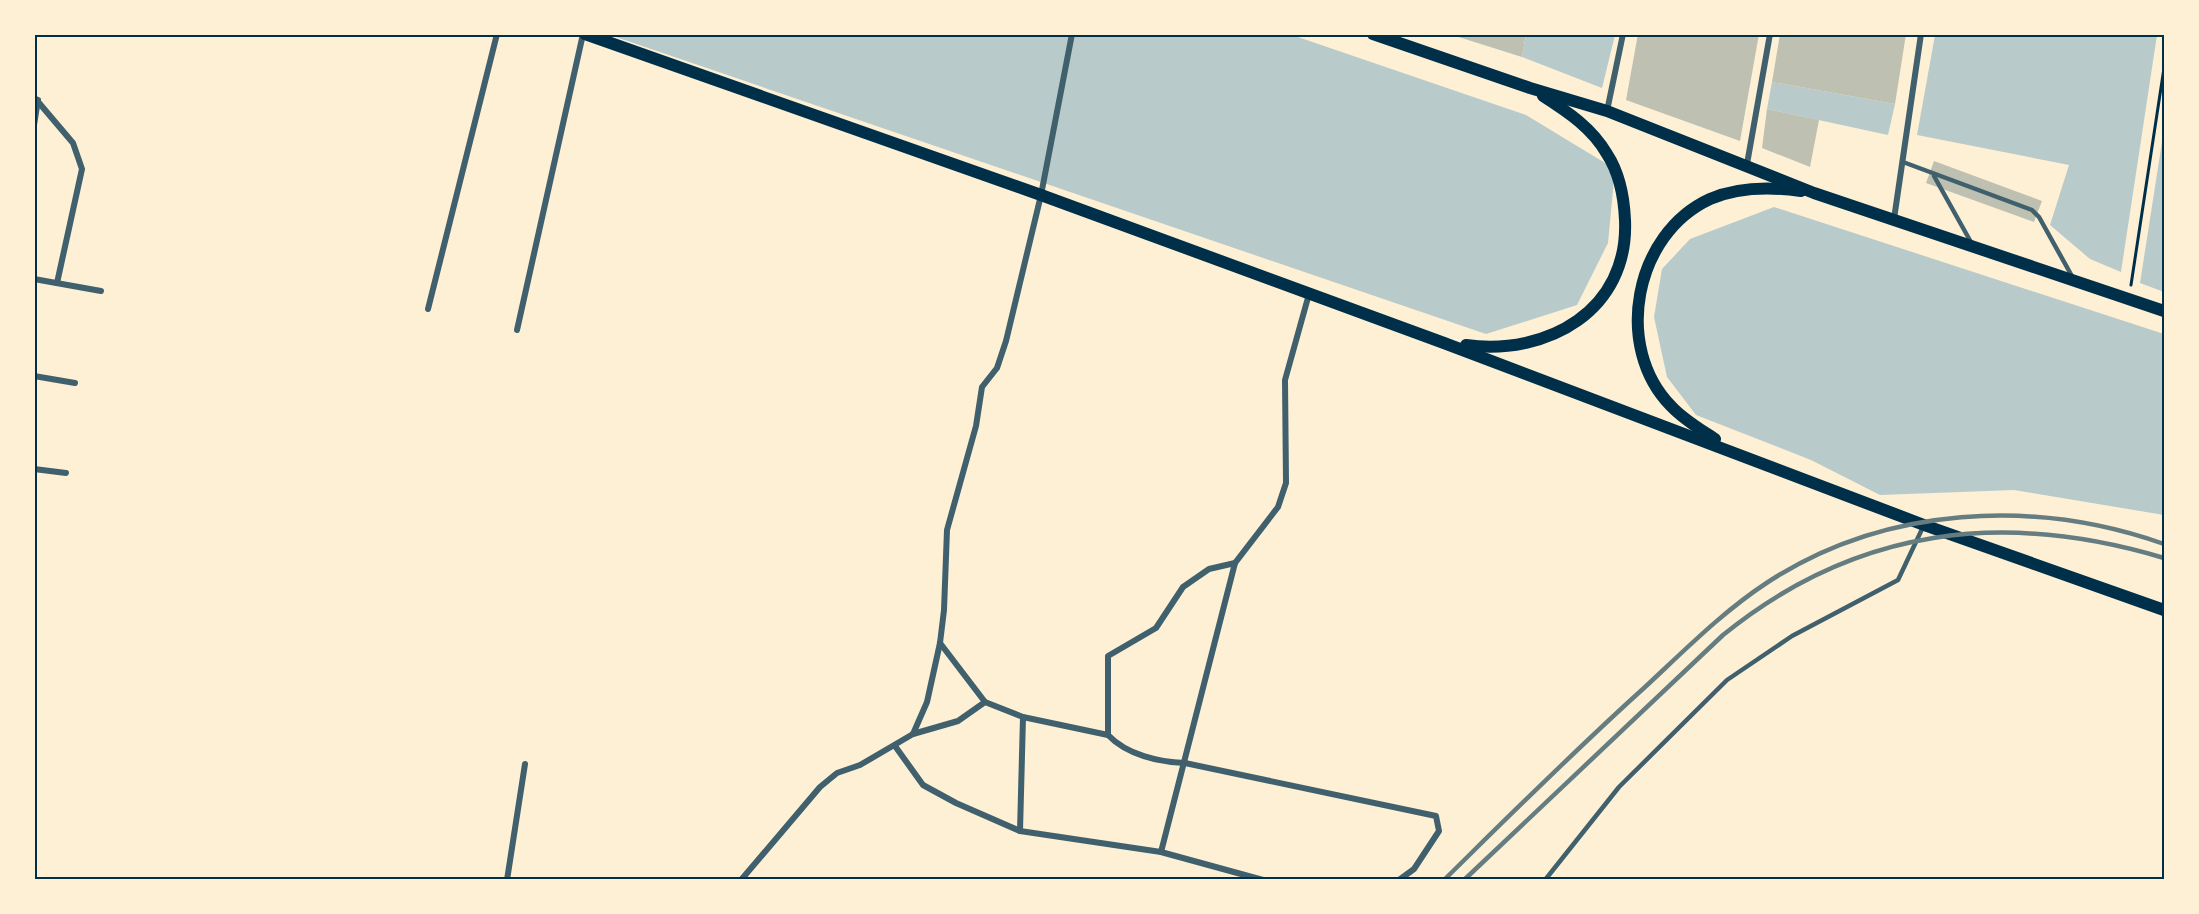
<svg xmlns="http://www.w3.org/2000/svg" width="2199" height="914" font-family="'Space Grotesk',sans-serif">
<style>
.green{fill:#b9caca}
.building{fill:#bec0b2}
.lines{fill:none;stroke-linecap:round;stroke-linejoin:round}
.path{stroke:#003049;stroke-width:3}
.service{stroke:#3f606c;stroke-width:4.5}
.minor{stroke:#3f606c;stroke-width:6}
.secondary{stroke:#003049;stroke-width:12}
.rail{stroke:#657d81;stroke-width:4.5}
.neatline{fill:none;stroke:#003049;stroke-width:2}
</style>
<rect width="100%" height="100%" fill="#fdf0d5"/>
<g class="green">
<polygon points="610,35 1292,35 1526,115 1615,169 1608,243 1577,305 1486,334"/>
<polygon points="1526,35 1615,35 1602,88 1522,57"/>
<polygon points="1935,35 2157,35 2121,272 2090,259 2050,225 2069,165 1917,135"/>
<polygon points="1772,82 1895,104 1888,135 1767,109"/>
<polygon points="2164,129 2164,292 2140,283"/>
<polygon points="1774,207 2164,334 2164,515 2014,490 1880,495 1811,460 1696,415 1667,377 1654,317 1662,269 1690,239"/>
</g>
<g class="building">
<polygon points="1449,34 1526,34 1522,57"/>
<polygon points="1638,34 1759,34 1740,141 1626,100"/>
<polygon points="1780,34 1906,34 1895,104 1772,82"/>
<polygon points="1767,109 1819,120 1810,167 1762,148"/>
<polygon points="1934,161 2042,201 2034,222 1926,183"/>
</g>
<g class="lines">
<polyline class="path" points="2131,285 2164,68"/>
<g class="service">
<polyline points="1903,162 2032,210 2039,217 2073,278"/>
<polyline points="1934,176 1972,244"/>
<polyline points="1545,880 1619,787 1727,680 1792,636 1898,580 1923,527"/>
</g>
<g class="minor">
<polyline points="34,97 73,143 82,169 57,283"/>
<polyline points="1607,111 1623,34"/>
<polyline points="34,125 38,100"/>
<polyline points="1747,164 1770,34"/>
<polyline points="1894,219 1921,34"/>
<polyline points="34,279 101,291"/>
<polyline points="428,309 497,34"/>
<polyline points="517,330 583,34"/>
<polyline points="34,376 75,383"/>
<polyline points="34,469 66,473"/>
<path d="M1235 563 1209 569 1183 587 1156 628 1108 656V735C1127 755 1159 762 1185 763L1436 816 1439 831 1414 869 1399 880"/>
<polyline points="940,643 985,702 1023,717 1020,831"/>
<polyline points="1023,717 1108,735"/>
<polyline points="913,734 958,721 985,702"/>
<polyline points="895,746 923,785 956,803 1020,831 1161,852 1263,880"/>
<polyline points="1161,852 1235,563 1278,507 1286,483 1285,380 1309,294"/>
<polyline points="507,880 525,764"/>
<polyline points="741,880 820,787 837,773 860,765 913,734 927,702 940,643 944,610 947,530 976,426 982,387 997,368 1006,341 1041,195 1072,34"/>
</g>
<g class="secondary">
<polyline points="585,34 1041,195 1444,343 1924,525 2164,610"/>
<polyline points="1373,34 1530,88 1607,111 1814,193 2164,311"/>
<path d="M1466 345C1548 356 1629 310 1625 220 1624 197 1620 174 1607 154 1592 128 1568 112 1543 96"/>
<path d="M1715 439C1700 429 1684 420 1671 406 1613 347 1634 234 1710 199 1738 187 1772 187 1801 191"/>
</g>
<g class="rail">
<path d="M1444 880C1510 815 1575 750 1644 688 1684 651 1722 612 1768 582 1885 506 2034 498 2164 544"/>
<path d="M1464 880 1723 635C1856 527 2004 510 2164 558"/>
</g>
</g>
<rect width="2199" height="914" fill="none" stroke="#fdf0d5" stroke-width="72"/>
<rect x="36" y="36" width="2127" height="842" class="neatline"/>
</svg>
